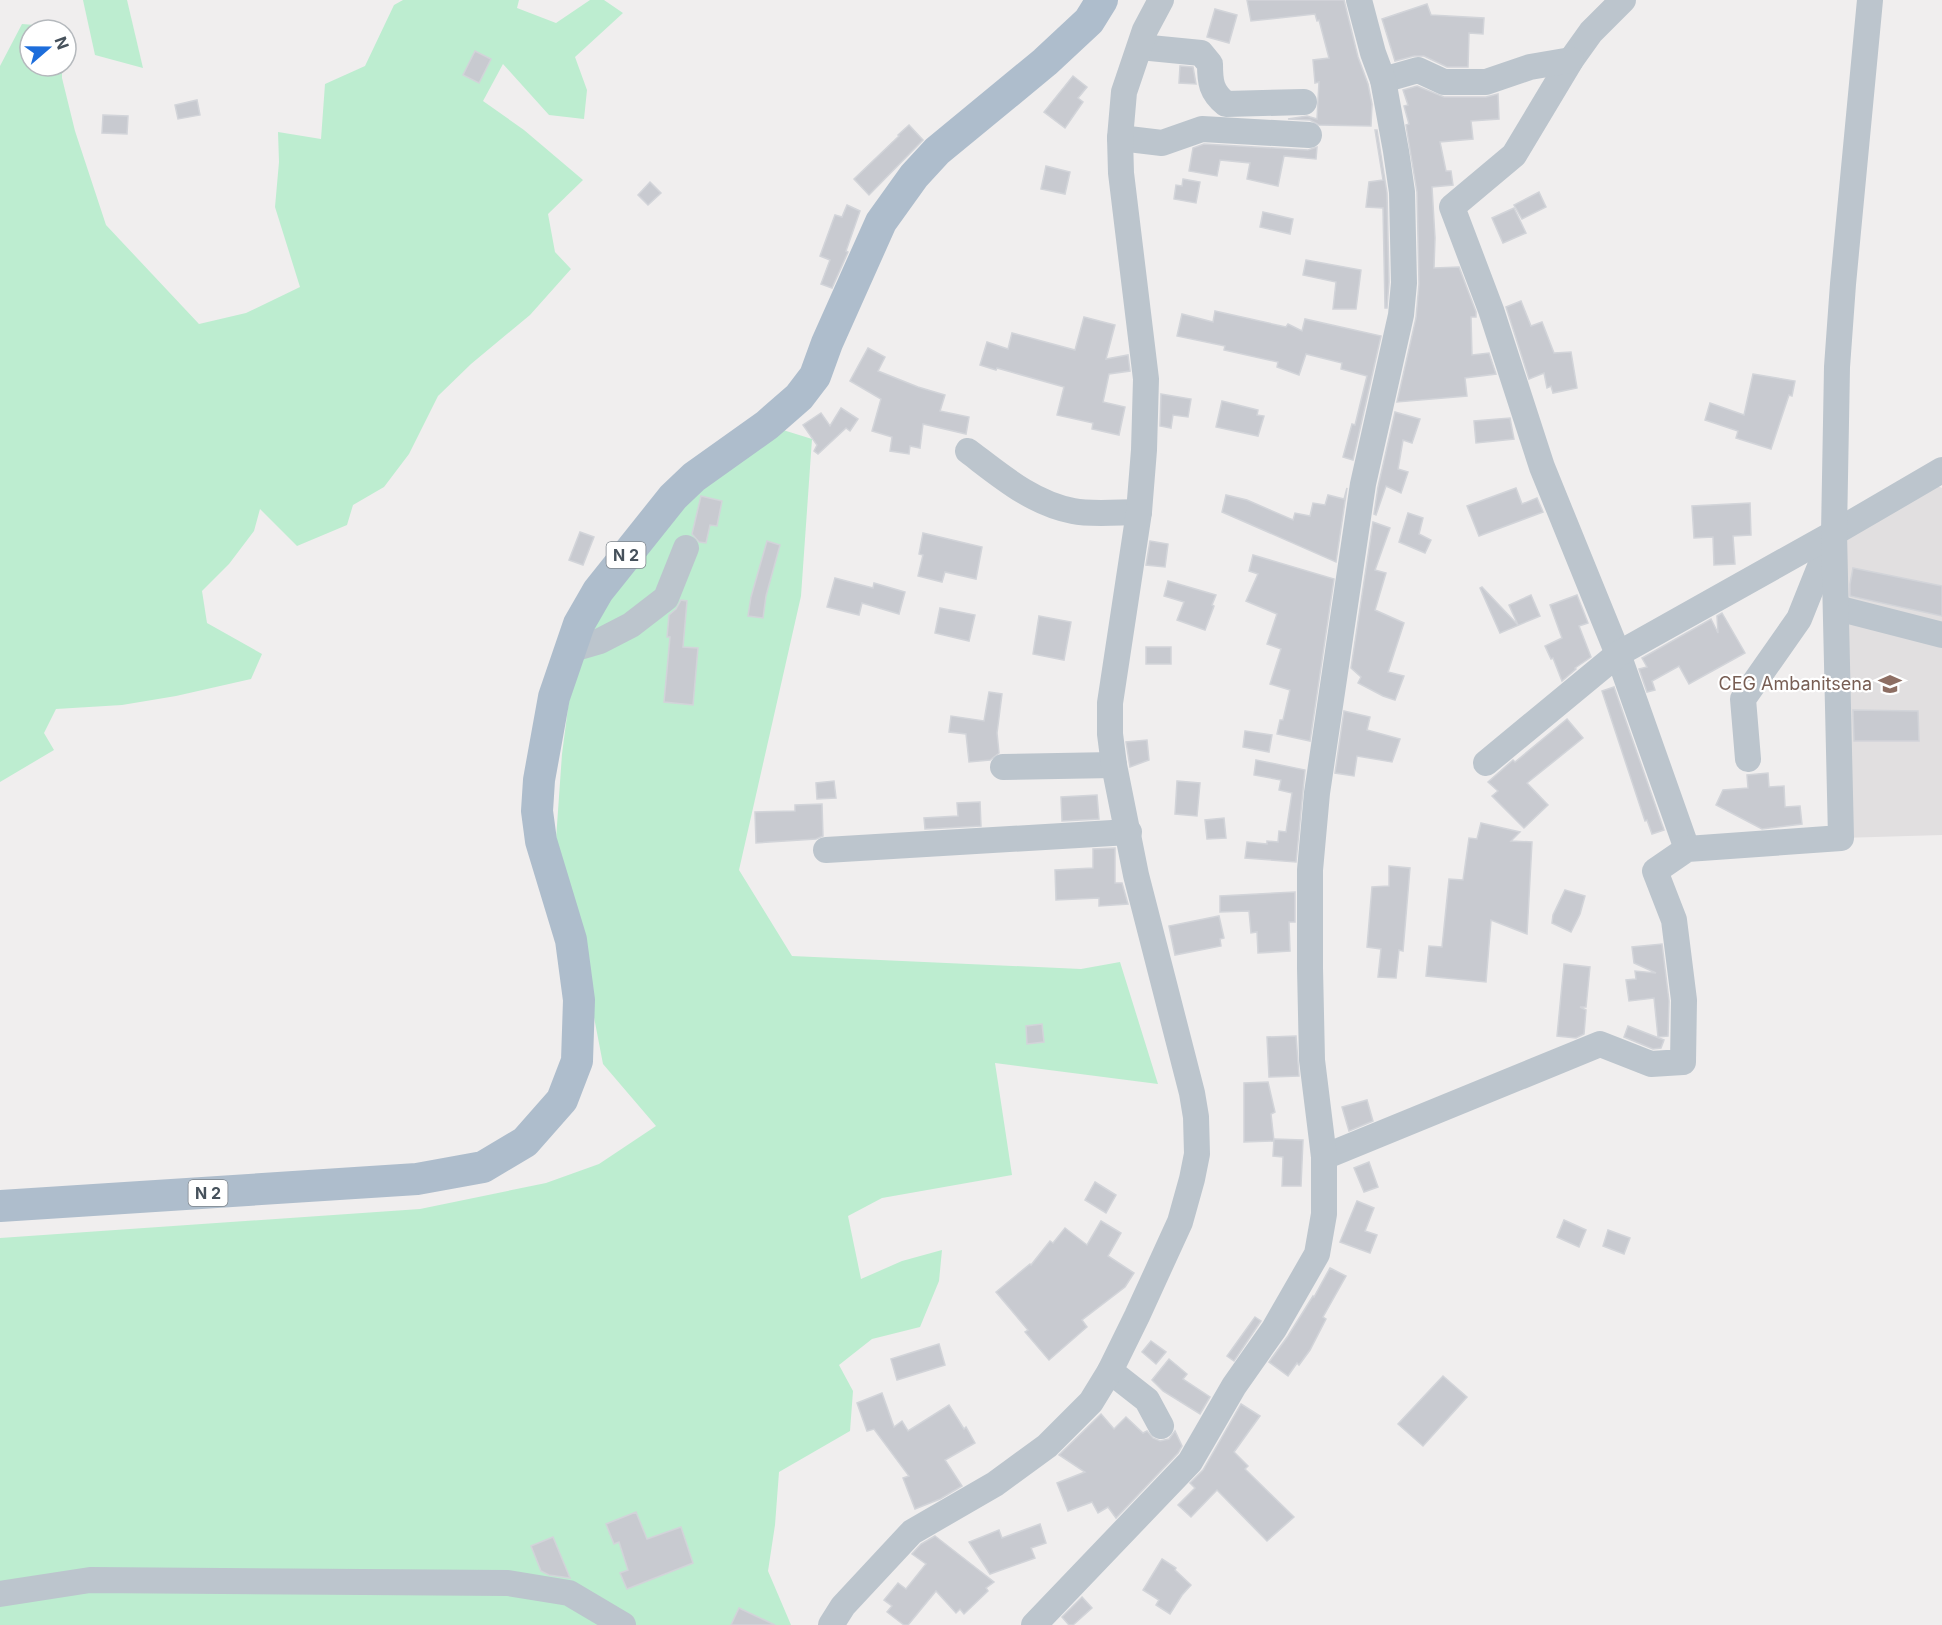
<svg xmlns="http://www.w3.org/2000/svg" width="1942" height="1625" font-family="Inter,sans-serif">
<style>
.education{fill:#e1dfe0}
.green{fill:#bdedd0}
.building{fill:#c8cad0;stroke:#d2d4d9;stroke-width:1.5}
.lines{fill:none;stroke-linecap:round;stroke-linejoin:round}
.minor{stroke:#bcc5cd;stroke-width:26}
.major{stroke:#aebdcc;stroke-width:32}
.labels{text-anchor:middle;stroke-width:4.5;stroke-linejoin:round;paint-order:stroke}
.shield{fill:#fff;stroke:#7e858c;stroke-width:1.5}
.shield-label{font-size:16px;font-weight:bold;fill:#46515b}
.education-label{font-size:18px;fill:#785e54;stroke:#fff;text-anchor:end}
</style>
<rect width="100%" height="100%" fill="#f0eeee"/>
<polygon class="education" points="1924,480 1942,488 1942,835 1841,838 1834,533"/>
<g class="green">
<polygon points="83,0 127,0 143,68 95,55"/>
<polygon points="403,0 519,0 517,8 556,23 590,0 604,0 623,13 575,57 587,90 584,119 549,115 503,64 483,101 524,130 583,180 548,214 555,252 571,269 530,315 471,364 438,396 409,454 384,487 353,505 347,525 297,546 260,509 254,531 229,564 202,591 207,623 262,654 251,679 176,696 122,705 56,709 44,733 54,750 0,782 0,66 22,24 61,27 61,30 30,30 30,66 62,66 62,78 75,131 106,225 199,324 246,313 300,287 275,207 279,162 278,132 321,139 325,84 365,66 394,5"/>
<polygon points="767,425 812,439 801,596 739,870 792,956 1081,969 1120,962 1158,1084 995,1063 1012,1175 882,1198 848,1216 861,1279 902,1261 942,1250 939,1281 920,1327 872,1339 839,1365 853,1391 850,1431 779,1472 775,1525 768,1571 791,1625 0,1625 0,1238 420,1209 546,1183 599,1164 656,1126 603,1064 588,986 553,882 562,754 579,624 629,551"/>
</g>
<g class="building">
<polygon points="1247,0 1344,0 1358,57 1368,84 1372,104 1371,126 1319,125 1310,120 1288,119 1307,116 1317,119 1319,82 1315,83 1313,60 1329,58 1319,20 1317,21 1315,14 1251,21"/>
<polygon points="1427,4 1431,15 1484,18 1483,34 1469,33 1468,67 1447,67 1424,56 1414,56 1395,61 1382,19"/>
<polygon points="1215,9 1237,15 1229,43 1207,37"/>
<polygon points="475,51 491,59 479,83 463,75"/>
<polygon points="1180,66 1193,67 1196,84 1179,83"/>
<polygon points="1073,76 1087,87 1078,98 1083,102 1065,128 1044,112"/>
<polygon points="1417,86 1444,97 1486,97 1498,94 1499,119 1471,121 1473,139 1440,142 1446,171 1451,171 1453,185 1432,187 1435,238 1434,268 1459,267 1476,312 1476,317 1471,317 1472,355 1489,353 1496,374 1465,378 1467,396 1397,402 1416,318 1419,284 1417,192 1406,125 1409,124 1404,106 1408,105 1403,90"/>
<polygon points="197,100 200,115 178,119 175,105"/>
<polygon points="103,115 128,116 127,134 102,133"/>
<polygon points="909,125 923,140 869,195 854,179 899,136 898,135"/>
<polygon points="1375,130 1377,130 1387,193 1389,282 1387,308 1385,308 1383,208 1366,207 1369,182 1383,180"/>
<polygon points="1204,144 1308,150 1317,147 1316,159 1284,156 1278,186 1247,179 1250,163 1220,160 1217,176 1189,171 1193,148"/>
<polygon points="1046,166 1070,172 1065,194 1041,189"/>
<polygon points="1183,179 1200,182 1196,203 1174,199 1176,185 1182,186"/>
<polygon points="650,182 661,193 648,205 638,195"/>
<polygon points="1539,192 1546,207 1522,219 1514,205"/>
<polygon points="847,205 860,211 846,251 848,252 832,288 821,284 830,260 820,256 835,215 842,217"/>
<polygon points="1514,208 1526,233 1503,243 1492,218"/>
<polygon points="1263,212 1293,219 1290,234 1260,227"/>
<polygon points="1306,260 1361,270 1356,309 1333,309 1336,282 1303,275"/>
<polygon points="1521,301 1531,326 1542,322 1554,353 1571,352 1577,388 1553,393 1551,386 1547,388 1544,373 1529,379 1506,307"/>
<polygon points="1215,311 1286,327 1288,324 1302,331 1305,319 1381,336 1353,460 1343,457 1352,424 1355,425 1367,376 1341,369 1342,363 1306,354 1299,375 1277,367 1278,362 1224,350 1225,346 1177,336 1182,314 1213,322"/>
<polygon points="1084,317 1115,325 1106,359 1128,355 1130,371 1109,374 1103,402 1125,407 1119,435 1092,429 1093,423 1057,415 1064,387 997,368 996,370 980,365 987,342 1008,349 1012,333 1075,350"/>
<polygon points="868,348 885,357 878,371 918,387 945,395 940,411 969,417 966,434 923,424 920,448 910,446 909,454 890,451 892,437 872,431 881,399 850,381"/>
<polygon points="1753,374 1795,381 1792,396 1789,395 1771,449 1736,438 1738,431 1705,420 1710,403 1744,415"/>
<polygon points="1161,394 1191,399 1188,417 1173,415 1171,428 1160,426"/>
<polygon points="1222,401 1258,410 1257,415 1264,416 1258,436 1216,427"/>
<polygon points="841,408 858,419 850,431 846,428 818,454 814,451 817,445 803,425 821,413 830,426"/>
<polygon points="1395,412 1420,419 1412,443 1403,440 1398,469 1408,472 1401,493 1386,486 1376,515 1374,514 1378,487"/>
<polygon points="1510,418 1514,439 1476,443 1474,421"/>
<polygon points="1347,488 1336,562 1222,512 1226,495 1247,500 1293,520 1295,513 1310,516 1313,503 1325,505 1328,495 1344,499"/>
<polygon points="1516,488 1522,504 1537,498 1543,512 1479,536 1467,506"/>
<polygon points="701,496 722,501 717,526 710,525 706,543 699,542 692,534"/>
<polygon points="1750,503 1751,535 1733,536 1735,564 1714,565 1713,537 1694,538 1692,506"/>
<polygon points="1408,513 1423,518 1419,534 1431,540 1425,553 1399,542"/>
<polygon points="1373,522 1390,528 1375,570 1386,573 1375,610 1404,623 1388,672 1404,676 1395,700 1383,696 1358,683 1361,677 1351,668"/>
<polygon points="580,532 594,537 583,565 569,560"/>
<polygon points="923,533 982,547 976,579 945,572 942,582 918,576 923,555 919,554"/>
<polygon points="767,541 780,545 766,596 763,618 748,616 751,597"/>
<polygon points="1150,541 1168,544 1165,567 1146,565"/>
<polygon points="1253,555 1334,579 1310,741 1277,734 1280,720 1283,720 1290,690 1270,684 1281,649 1267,644 1277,614 1246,601 1258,574 1249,571"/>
<polygon points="1853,568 1942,586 1942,616 1850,596 1850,584"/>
<polygon points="835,578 873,588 874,583 905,592 899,614 862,603 859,615 827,607"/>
<polygon points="1168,581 1216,595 1212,605 1214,606 1205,630 1177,620 1184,602 1164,596"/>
<polygon points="1482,587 1518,625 1509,605 1531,595 1540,616 1500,633 1480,588"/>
<polygon points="1577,595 1588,623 1579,626 1591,657 1575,668 1576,669 1562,681 1553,658 1551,659 1545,646 1562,638 1550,605"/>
<polygon points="681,600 687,601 683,647 698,648 693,705 664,702 670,637 667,637 669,615 676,609"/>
<polygon points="940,608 975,615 969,641 935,633"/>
<polygon points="1722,613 1745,653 1689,684 1679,666 1652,681 1655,690 1647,692 1639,669 1647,667 1642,658 1711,619 1718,633 1717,616"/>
<polygon points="1039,616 1071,622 1064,660 1033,654"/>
<rect x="1146" y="647" width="25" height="17"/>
<polygon points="1614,687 1664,830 1652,834 1647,820 1645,821 1602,691"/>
<polygon points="989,692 1002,694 997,733 999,753 990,760 969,762 966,734 949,732 951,716 984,721"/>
<polygon points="1853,710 1918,711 1919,741 1854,741"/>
<polygon points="1344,711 1370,717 1367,730 1400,739 1392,762 1357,756 1354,776 1335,773"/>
<polygon points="1567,719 1583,738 1527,783 1548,805 1524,828 1492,796 1498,791 1488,782 1513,760 1515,762"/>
<polygon points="1245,731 1272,735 1269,752 1243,747"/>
<polygon points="1147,740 1149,760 1130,767 1126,742"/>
<polygon points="1256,760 1305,770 1296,862 1245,858 1247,842 1267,844 1267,841 1278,842 1279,831 1286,832 1292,793 1279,790 1281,780 1254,775"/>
<polygon points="1768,773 1769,787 1784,786 1785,807 1800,806 1802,824 1762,829 1716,805 1723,790 1748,788 1747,775"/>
<polygon points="834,781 836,798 817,799 816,783"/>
<polygon points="1177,781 1200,783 1197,816 1175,814"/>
<polygon points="1097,795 1099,819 1062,821 1061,797"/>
<polygon points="980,802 981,826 925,829 924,818 958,816 957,803"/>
<polygon points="822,804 823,836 816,839 756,843 755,812 795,811 795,805"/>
<polygon points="1224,818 1226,838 1207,839 1205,820"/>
<polygon points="1481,823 1520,832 1511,841 1532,842 1527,934 1491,920 1486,982 1426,976 1429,946 1442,947 1449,879 1463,880 1469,838 1477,839"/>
<polygon points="1115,848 1115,883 1122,883 1128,904 1099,906 1099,898 1056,900 1055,870 1093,868 1093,849"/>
<polygon points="1389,866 1410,868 1403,951 1399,950 1396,978 1378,977 1381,949 1367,947 1372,887 1389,886"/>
<polygon points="1565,890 1585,896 1580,914 1571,932 1552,923 1553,915"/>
<polygon points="1295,892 1295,922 1289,922 1290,951 1258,953 1257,932 1251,933 1249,911 1220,912 1220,896"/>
<polygon points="1219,916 1224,938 1220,939 1221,946 1175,955 1169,926"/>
<polygon points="1662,944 1669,1001 1668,1036 1658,1037 1654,998 1629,1001 1626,980 1636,979 1635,971 1656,973 1634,963 1632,947"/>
<polygon points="1564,964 1590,967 1586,1007 1580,1007 1586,1010 1584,1034 1576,1038 1557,1036"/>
<polygon points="1042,1024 1044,1042 1027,1044 1026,1026"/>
<polygon points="1628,1026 1664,1040 1661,1048 1653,1049 1624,1037"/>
<polygon points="1296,1036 1299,1076 1269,1077 1267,1037"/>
<polygon points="1268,1082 1275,1112 1271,1114 1274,1141 1244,1142 1244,1083"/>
<polygon points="1367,1100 1373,1121 1349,1131 1342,1107"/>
<polygon points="1274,1139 1303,1140 1301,1186 1282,1186 1283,1157 1273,1156"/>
<polygon points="1369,1162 1378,1187 1364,1192 1354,1168"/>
<polygon points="1095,1182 1116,1195 1106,1213 1085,1200"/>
<polygon points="1357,1201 1374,1208 1365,1231 1377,1235 1370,1253 1340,1242"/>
<polygon points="1564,1220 1586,1230 1579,1247 1557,1237"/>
<polygon points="1101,1221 1121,1233 1108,1256 1134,1273 1125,1287 1082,1320 1087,1327 1049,1360 1025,1332 1028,1330 996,1292 1030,1264 1031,1265 1050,1241 1053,1243 1065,1228 1087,1245"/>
<polygon points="1608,1230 1630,1238 1624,1254 1603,1246"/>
<polygon points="1330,1268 1346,1276 1323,1317 1326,1319 1310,1350 1299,1365 1297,1363 1288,1376 1269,1362 1288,1336 1313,1296 1314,1297"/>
<polygon points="1255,1317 1261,1321 1234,1361 1227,1356"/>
<polygon points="1151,1341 1166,1352 1156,1364 1142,1352"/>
<polygon points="939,1344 945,1365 897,1380 891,1359"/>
<polygon points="1169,1359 1187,1374 1183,1379 1210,1397 1200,1414 1163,1391 1152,1380"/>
<polygon points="1443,1376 1467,1397 1423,1446 1398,1424"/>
<polygon points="882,1393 894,1427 902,1421 908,1431 949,1405 964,1429 966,1427 975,1443 945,1460 962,1486 940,1499 915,1509 903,1478 909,1476 874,1429 867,1431 857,1403"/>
<polygon points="1241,1404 1260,1416 1234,1452 1248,1466 1245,1469 1294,1517 1267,1541 1217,1490 1191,1517 1178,1505 1195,1488 1190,1483 1203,1470"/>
<polygon points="1101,1414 1114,1429 1126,1417 1143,1433 1147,1431 1153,1438 1160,1441 1169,1439 1175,1431 1182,1446 1178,1453 1116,1518 1108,1507 1098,1513 1092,1502 1068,1511 1057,1483 1085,1472 1059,1455"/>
<polygon points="636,1512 647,1539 681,1527 693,1563 627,1589 620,1573 628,1570 619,1542 614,1544 606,1524"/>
<polygon points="1040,1524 1046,1543 1031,1548 1035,1558 990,1574 969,1542 999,1530 1002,1538"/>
<polygon points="935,1536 994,1582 986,1588 988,1591 964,1614 960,1609 956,1613 936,1591 908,1625 904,1625 887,1612 892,1606 884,1600 898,1583 906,1589 926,1564 912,1554 921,1544"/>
<polygon points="553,1537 570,1578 549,1575 541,1571 531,1546"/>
<polygon points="1162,1559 1176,1568 1175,1570 1191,1585 1182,1595 1170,1614 1156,1605 1159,1600 1143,1590"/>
<polygon points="1082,1597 1092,1608 1073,1625 1069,1625 1062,1617"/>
<polygon points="739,1608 775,1625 731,1625"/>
</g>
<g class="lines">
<g class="minor">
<polyline points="1623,0 1591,32 1571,60 1514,155 1452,207 1491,310 1542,467 1618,654 1687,849"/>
<path d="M1140 47 1201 53 1210 64C1210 82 1211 92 1226 104L1304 102"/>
<polyline points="1383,80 1418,70 1444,82 1486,82 1530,67 1571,60"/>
<polyline points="1120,138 1162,143 1202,129 1309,135"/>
<path d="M968 451C1001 476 1032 503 1073 511 1092 515 1120 512 1139 512"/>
<polyline points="1837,608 1942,635"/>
<polyline points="569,650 600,641 631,625 666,598 686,548"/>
<polyline points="1748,759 1743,699 1799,619 1831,539"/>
<polyline points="1486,763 1618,654 1834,533 1942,470"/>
<polyline points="1003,767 1114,765"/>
<polyline points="826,850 1129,832"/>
<polyline points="1324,1157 1600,1044 1651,1064 1683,1062 1684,1000 1674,920 1655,871 1687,849 1841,838 1834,533 1837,367 1843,284 1870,0"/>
<polyline points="1110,1371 1147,1400 1161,1426"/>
<polyline points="0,1594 90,1580 508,1583 569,1593 623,1625"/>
<polyline points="831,1625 843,1606 912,1532 995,1484 1047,1446 1091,1402 1110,1371 1137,1316 1180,1222 1192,1179 1197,1154 1196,1117 1192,1093 1136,875 1114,765 1110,734 1110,703 1139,512 1144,450 1146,379 1121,173 1120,138 1124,92 1145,30 1161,0"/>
<polyline points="1034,1625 1190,1462 1234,1386 1274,1329 1317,1254 1324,1214 1324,1157 1312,1060 1310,968 1310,870 1317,793 1363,484 1401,315 1404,283 1402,192 1396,151 1383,80 1373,53 1359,0"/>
</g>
<polyline class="major" points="0,1206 417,1179 483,1167 525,1142 562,1100 577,1061 579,1000 571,940 541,841 537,811 539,780 554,697 579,624 598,591 673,497 694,477 767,425 799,397 815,376 827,343 881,222 914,176 937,151 1045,62 1089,21 1102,0"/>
</g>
<defs>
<g id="school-bare" transform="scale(1.8)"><path d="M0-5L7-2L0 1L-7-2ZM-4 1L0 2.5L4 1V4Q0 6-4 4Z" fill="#8d6e63" stroke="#fff" stroke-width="2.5" paint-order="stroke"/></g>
</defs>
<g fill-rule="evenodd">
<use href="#school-bare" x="1890" y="684"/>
</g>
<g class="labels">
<g class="shield">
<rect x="606.5" y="542" width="39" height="26" rx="4.5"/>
<rect x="188.5" y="1180" width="39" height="26" rx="4.5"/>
</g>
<g class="shield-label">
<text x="626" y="561">N 2</text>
<text x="208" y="1199">N 2</text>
</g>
<g class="education-label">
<text x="1872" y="690">CEG Ambanitsena</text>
</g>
</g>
<g transform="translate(48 48) rotate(70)"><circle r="28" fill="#ffffff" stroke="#b5b9bd" stroke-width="1.5"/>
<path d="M0-4.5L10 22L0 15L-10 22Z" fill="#1d6ddb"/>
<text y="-9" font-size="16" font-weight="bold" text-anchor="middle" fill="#46515b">N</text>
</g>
</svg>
